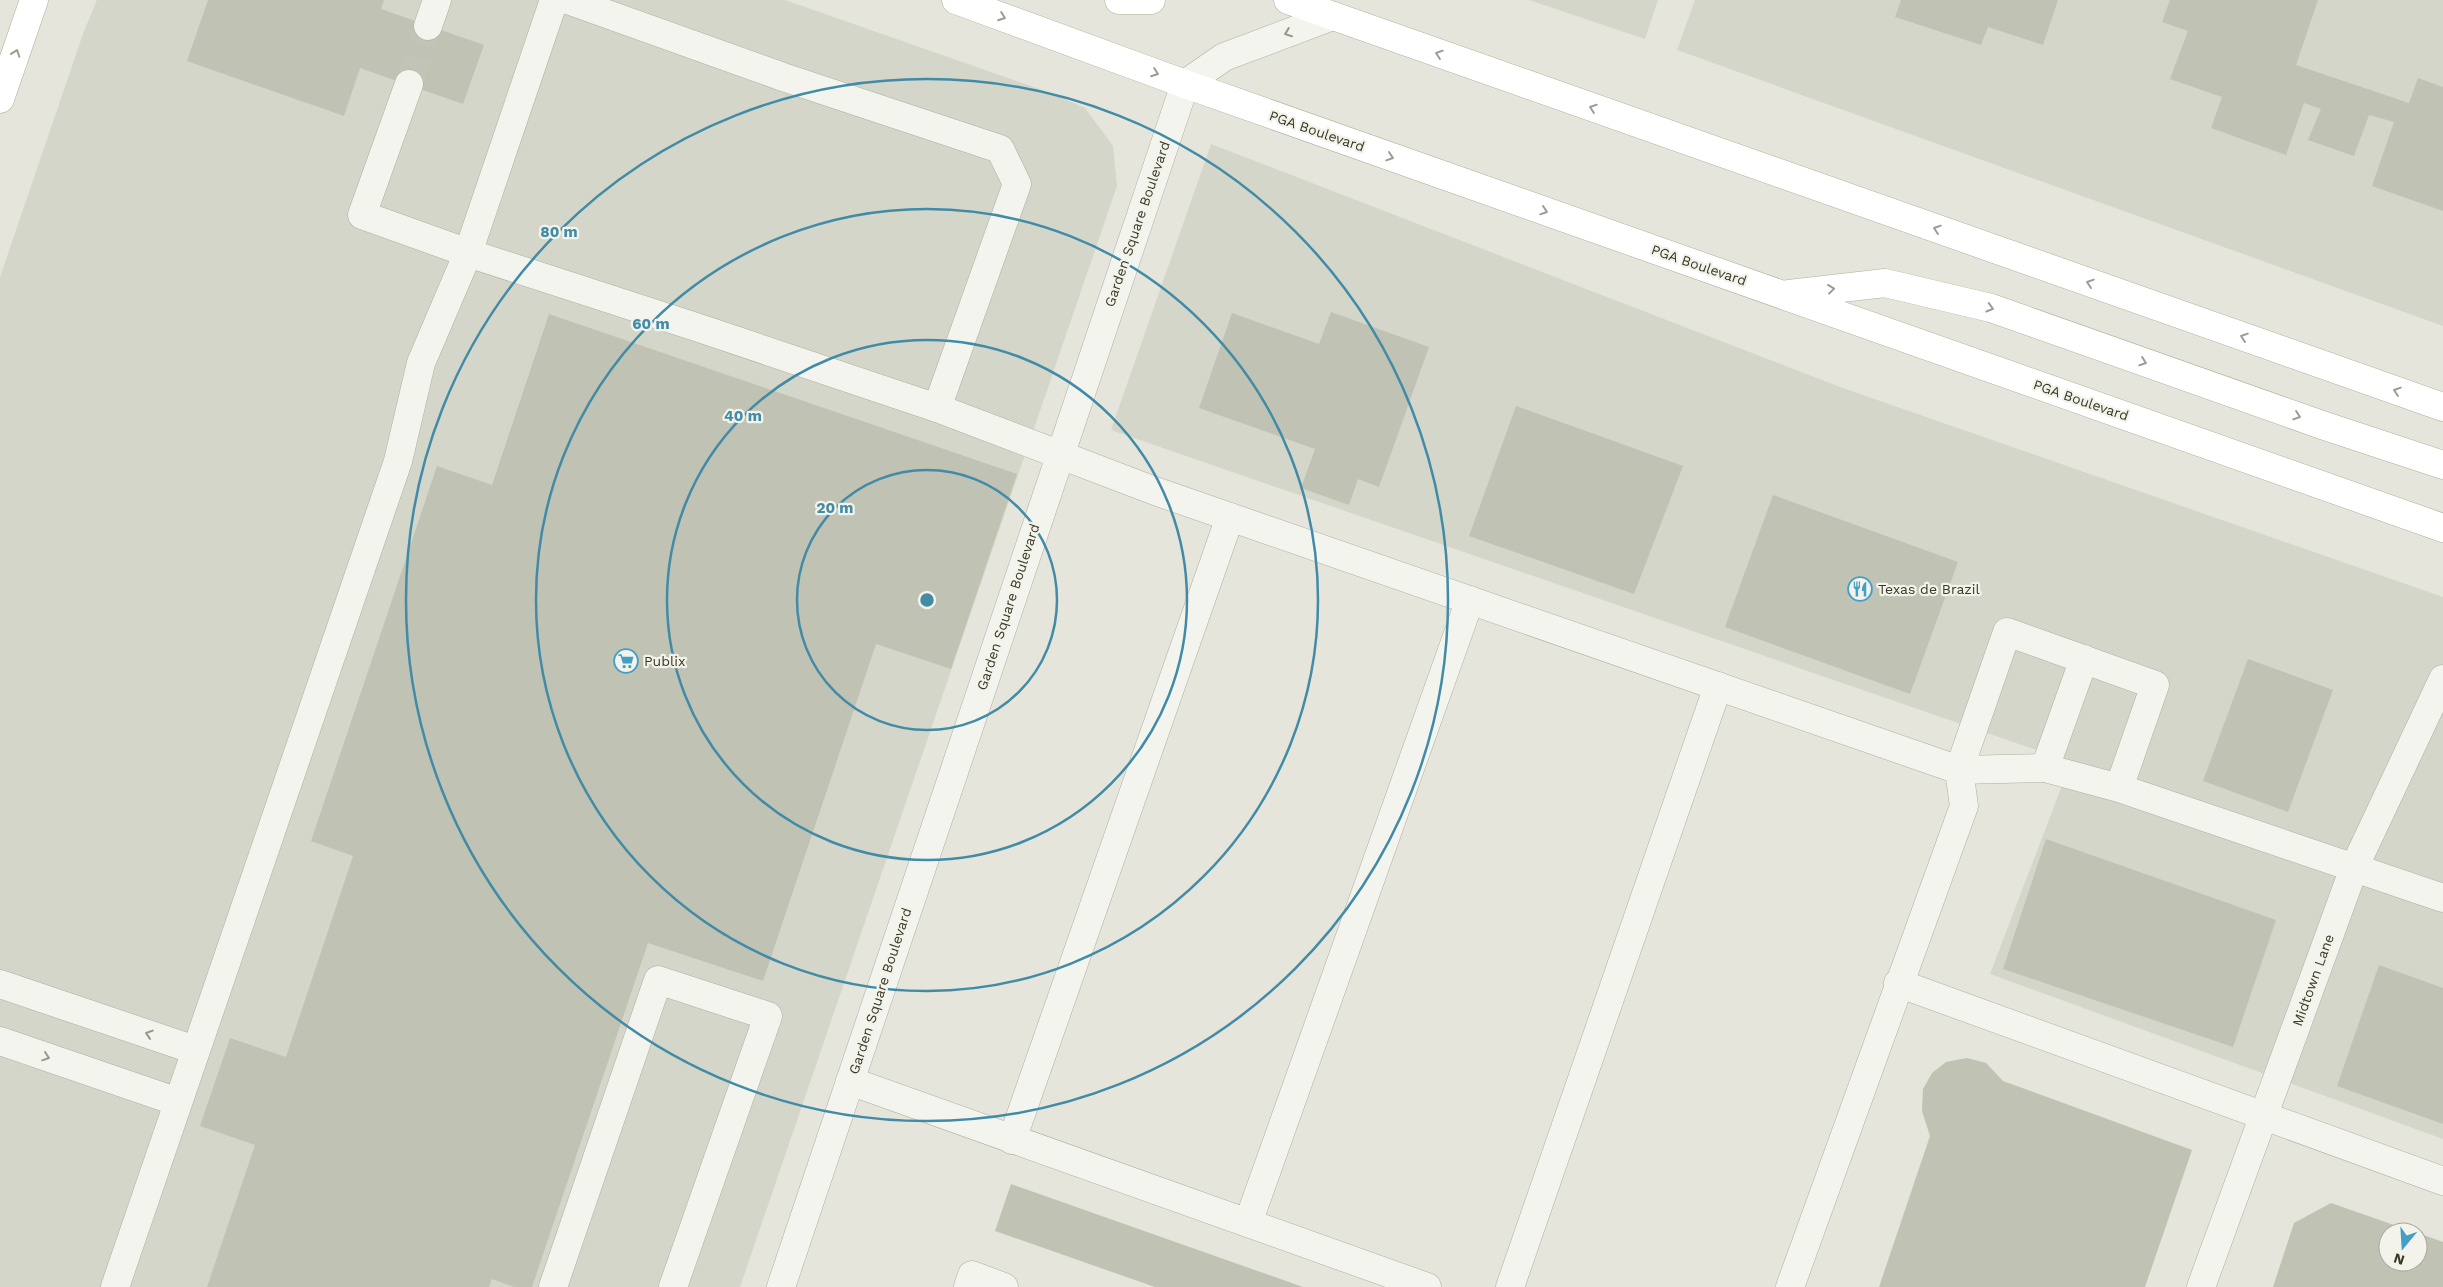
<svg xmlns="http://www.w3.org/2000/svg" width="2443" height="1287" font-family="'Work Sans',sans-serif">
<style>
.built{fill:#d5d6ca}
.building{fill:#c0c2b3}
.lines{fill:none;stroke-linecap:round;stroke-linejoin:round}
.minor-tunnel{stroke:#c3c3b8;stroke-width:28;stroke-dasharray:28 14;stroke-linecap:butt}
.minor-casing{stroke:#aeaea2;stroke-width:29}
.major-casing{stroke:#afb09c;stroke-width:29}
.minor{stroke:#f3f4ee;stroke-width:28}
.major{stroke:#fff;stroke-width:28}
.oneway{stroke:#9c9c92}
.oneway2{stroke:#96978a}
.ring{fill:none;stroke:#428ba7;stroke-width:2.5}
.labels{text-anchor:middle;stroke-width:4.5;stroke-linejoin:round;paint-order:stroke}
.street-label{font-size:14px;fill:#393a26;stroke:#f3f3eb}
.poi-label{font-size:14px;fill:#393a26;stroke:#f3f3eb;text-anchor:start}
.centre{fill:#428ba7;stroke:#f3f3eb;stroke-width:2.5}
.ring-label{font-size:15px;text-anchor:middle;font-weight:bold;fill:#428ba7;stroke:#f3f3eb;stroke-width:4.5;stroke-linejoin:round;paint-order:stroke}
</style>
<rect width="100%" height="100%" fill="#e5e5dc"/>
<g class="built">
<polygon points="97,0 785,0 1048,92 1085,108 1113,146 1117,186 740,1287 0,1287 0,277 84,31"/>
<polygon points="1529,0 1658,0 1645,39"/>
<polygon points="1695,0 2443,0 2443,326 1677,50"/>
<polygon points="1211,144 1840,387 2443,597 2443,1139 1990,974 2071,762 1111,430"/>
</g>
<g class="building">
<polygon points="208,0 384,0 381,9 484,45 463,104 360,68 344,116 187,61"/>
<polygon points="1901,0 2058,0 2043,45 1988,27 1981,45 1895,17"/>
<polygon points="2170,0 2318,0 2296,65 2409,103 2418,78 2443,87 2443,211 2372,186 2394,122 2369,115 2354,156 2308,140 2321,109 2304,103 2286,155 2211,128 2222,97 2170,79 2188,31 2162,22"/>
<polygon points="1331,312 1429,347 1379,487 1358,479 1349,505 1301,488 1315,449 1199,408 1232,313 1319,344"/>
<polygon points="549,314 1017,474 951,669 876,644 763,981 648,943 532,1287 514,1287 492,1279 489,1287 207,1287 255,1145 200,1126 230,1038 286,1057 353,856 311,841 437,466 492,485"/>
<polygon points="1516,406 1683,466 1634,594 1469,536"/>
<polygon points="1773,495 1958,562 1910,694 1725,627"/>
<polygon points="2248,659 2333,690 2288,812 2203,781"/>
<polygon points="2046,839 2276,920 2233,1047 2003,969"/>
<polygon points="2379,965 2443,988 2443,1124 2337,1086"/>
<polygon points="1967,1058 1986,1063 2003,1081 2192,1150 2145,1287 1879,1287 1930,1136 1922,1111 1923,1089 1932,1073 1946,1062"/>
<polygon points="1011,1184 1303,1287 1155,1287 995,1231"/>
<polygon points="2331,1203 2414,1232 2388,1232 2388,1262 2418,1262 2418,1233 2443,1242 2443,1287 2273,1287 2294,1223"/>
</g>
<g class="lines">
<polyline class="minor-tunnel" points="409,84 428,26"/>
<g class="minor-casing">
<g id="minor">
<polyline points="568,0 783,77 1000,149 1017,184 937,408"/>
<polyline points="428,26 437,0"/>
<polyline points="409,84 362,215 468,253 699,328 937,408 1155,491 1959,770 1964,806 1790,1287"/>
<polyline points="2045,768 2084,659"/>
<polyline points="2119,788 2155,685 2007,632 1959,770 2045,768 2119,788 2443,898"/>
<polyline points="1898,983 2443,1181"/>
<polyline points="0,984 195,1050"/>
<polyline points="0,1041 178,1102"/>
<polyline points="850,1081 1427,1287"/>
<polyline points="1012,1140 1230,517"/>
<polyline points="1248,1223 1470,600"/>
<polyline points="115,1287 398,461 421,363 468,253 554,0"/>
<polyline points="553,1287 658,980 768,1016 673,1287"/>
<polyline points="781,1287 1185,84 1224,57 1333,16"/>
<polyline points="968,1287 972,1275 1004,1287"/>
<polyline points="1510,1287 1718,686"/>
<polyline points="2201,1287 2354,868 2443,679"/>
</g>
</g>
<g class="major-casing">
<g id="major">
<polyline points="956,0 1185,84 2443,528"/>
<polyline points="1119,0 1151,0"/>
<polyline points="1288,0 2443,407"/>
<polyline points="0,99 34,0"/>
<polyline points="1789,294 1885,283 1991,308 2322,425 2443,465"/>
</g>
</g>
<use href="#minor" class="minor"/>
<use href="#major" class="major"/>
</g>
<defs><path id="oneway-chevron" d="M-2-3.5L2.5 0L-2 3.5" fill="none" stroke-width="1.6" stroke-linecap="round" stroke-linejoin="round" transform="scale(1.25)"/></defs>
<g class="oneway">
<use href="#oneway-chevron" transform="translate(1002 17) rotate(20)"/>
<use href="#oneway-chevron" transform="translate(16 53) rotate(-71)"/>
<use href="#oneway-chevron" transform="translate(1439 54) rotate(-161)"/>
<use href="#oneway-chevron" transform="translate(1155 73) rotate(20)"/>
<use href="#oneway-chevron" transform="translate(1593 108) rotate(-161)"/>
<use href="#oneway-chevron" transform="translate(1390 157) rotate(19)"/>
<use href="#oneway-chevron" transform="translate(1544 211) rotate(19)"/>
<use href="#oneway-chevron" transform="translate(1937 229) rotate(-161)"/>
<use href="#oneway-chevron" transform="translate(2090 283) rotate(-161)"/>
<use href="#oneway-chevron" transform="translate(1831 289) rotate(-7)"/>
<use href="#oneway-chevron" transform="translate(1990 308) rotate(16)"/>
<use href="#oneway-chevron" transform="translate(2244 337) rotate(-161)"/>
<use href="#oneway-chevron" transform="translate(2143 362) rotate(19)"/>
<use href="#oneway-chevron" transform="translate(2397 391) rotate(-161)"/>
<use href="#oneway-chevron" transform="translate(2297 416) rotate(19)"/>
</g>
<g class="oneway2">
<use href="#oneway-chevron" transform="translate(1288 33) rotate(159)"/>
<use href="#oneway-chevron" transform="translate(149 1034) rotate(-162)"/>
<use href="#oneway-chevron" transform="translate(46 1057) rotate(19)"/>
</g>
<g class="ring">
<circle cx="927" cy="600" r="130"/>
<circle cx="927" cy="600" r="260"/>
<circle cx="927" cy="600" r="391"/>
<circle cx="927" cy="600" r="521"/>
</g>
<defs>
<g id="restaurant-ring" transform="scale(1.25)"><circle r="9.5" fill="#f3f3eb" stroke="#449fc7" stroke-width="1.5"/><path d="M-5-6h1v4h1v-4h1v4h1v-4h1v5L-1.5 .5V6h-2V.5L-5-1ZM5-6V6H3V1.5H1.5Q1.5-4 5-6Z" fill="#449fc7"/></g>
<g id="supermarket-ring" transform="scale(1.25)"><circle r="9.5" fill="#f3f3eb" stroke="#449fc7" stroke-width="1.5"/><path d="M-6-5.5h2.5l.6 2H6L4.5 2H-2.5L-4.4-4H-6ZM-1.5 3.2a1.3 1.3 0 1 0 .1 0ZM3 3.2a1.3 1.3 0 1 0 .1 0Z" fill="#449fc7"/></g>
</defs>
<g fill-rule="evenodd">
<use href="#restaurant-ring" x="1860" y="589"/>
<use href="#supermarket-ring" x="626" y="661"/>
</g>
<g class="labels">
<g class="street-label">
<text transform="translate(1317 131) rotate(19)" y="5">PGA Boulevard</text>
<text transform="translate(1137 224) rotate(-71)" y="5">Garden Square Boulevard</text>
<text transform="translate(1699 265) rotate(19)" y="5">PGA Boulevard</text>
<text transform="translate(2081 400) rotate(19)" y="5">PGA Boulevard</text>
<text transform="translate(1008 607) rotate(-72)" y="5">Garden Square Boulevard</text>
<text transform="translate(2313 980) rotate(-70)" y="5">Midtown Lane</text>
<text transform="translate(880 991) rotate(-72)" y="5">Garden Square Boulevard</text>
</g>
<g class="poi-label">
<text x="1878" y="594">Texas de Brazil</text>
<text x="644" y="666">Publix</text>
</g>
</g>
<circle cx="927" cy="600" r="8" class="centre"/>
<g class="ring-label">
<text x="559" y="237">80 m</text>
<text x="651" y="329">60 m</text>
<text x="743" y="421">40 m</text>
<text x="835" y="513">20 m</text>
</g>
<g transform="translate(2403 1247) rotate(198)"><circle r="24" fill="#f3f3eb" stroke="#a9a99c"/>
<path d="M0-4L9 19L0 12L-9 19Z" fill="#449fc7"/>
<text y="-8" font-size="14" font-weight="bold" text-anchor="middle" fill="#393a26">N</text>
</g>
</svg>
